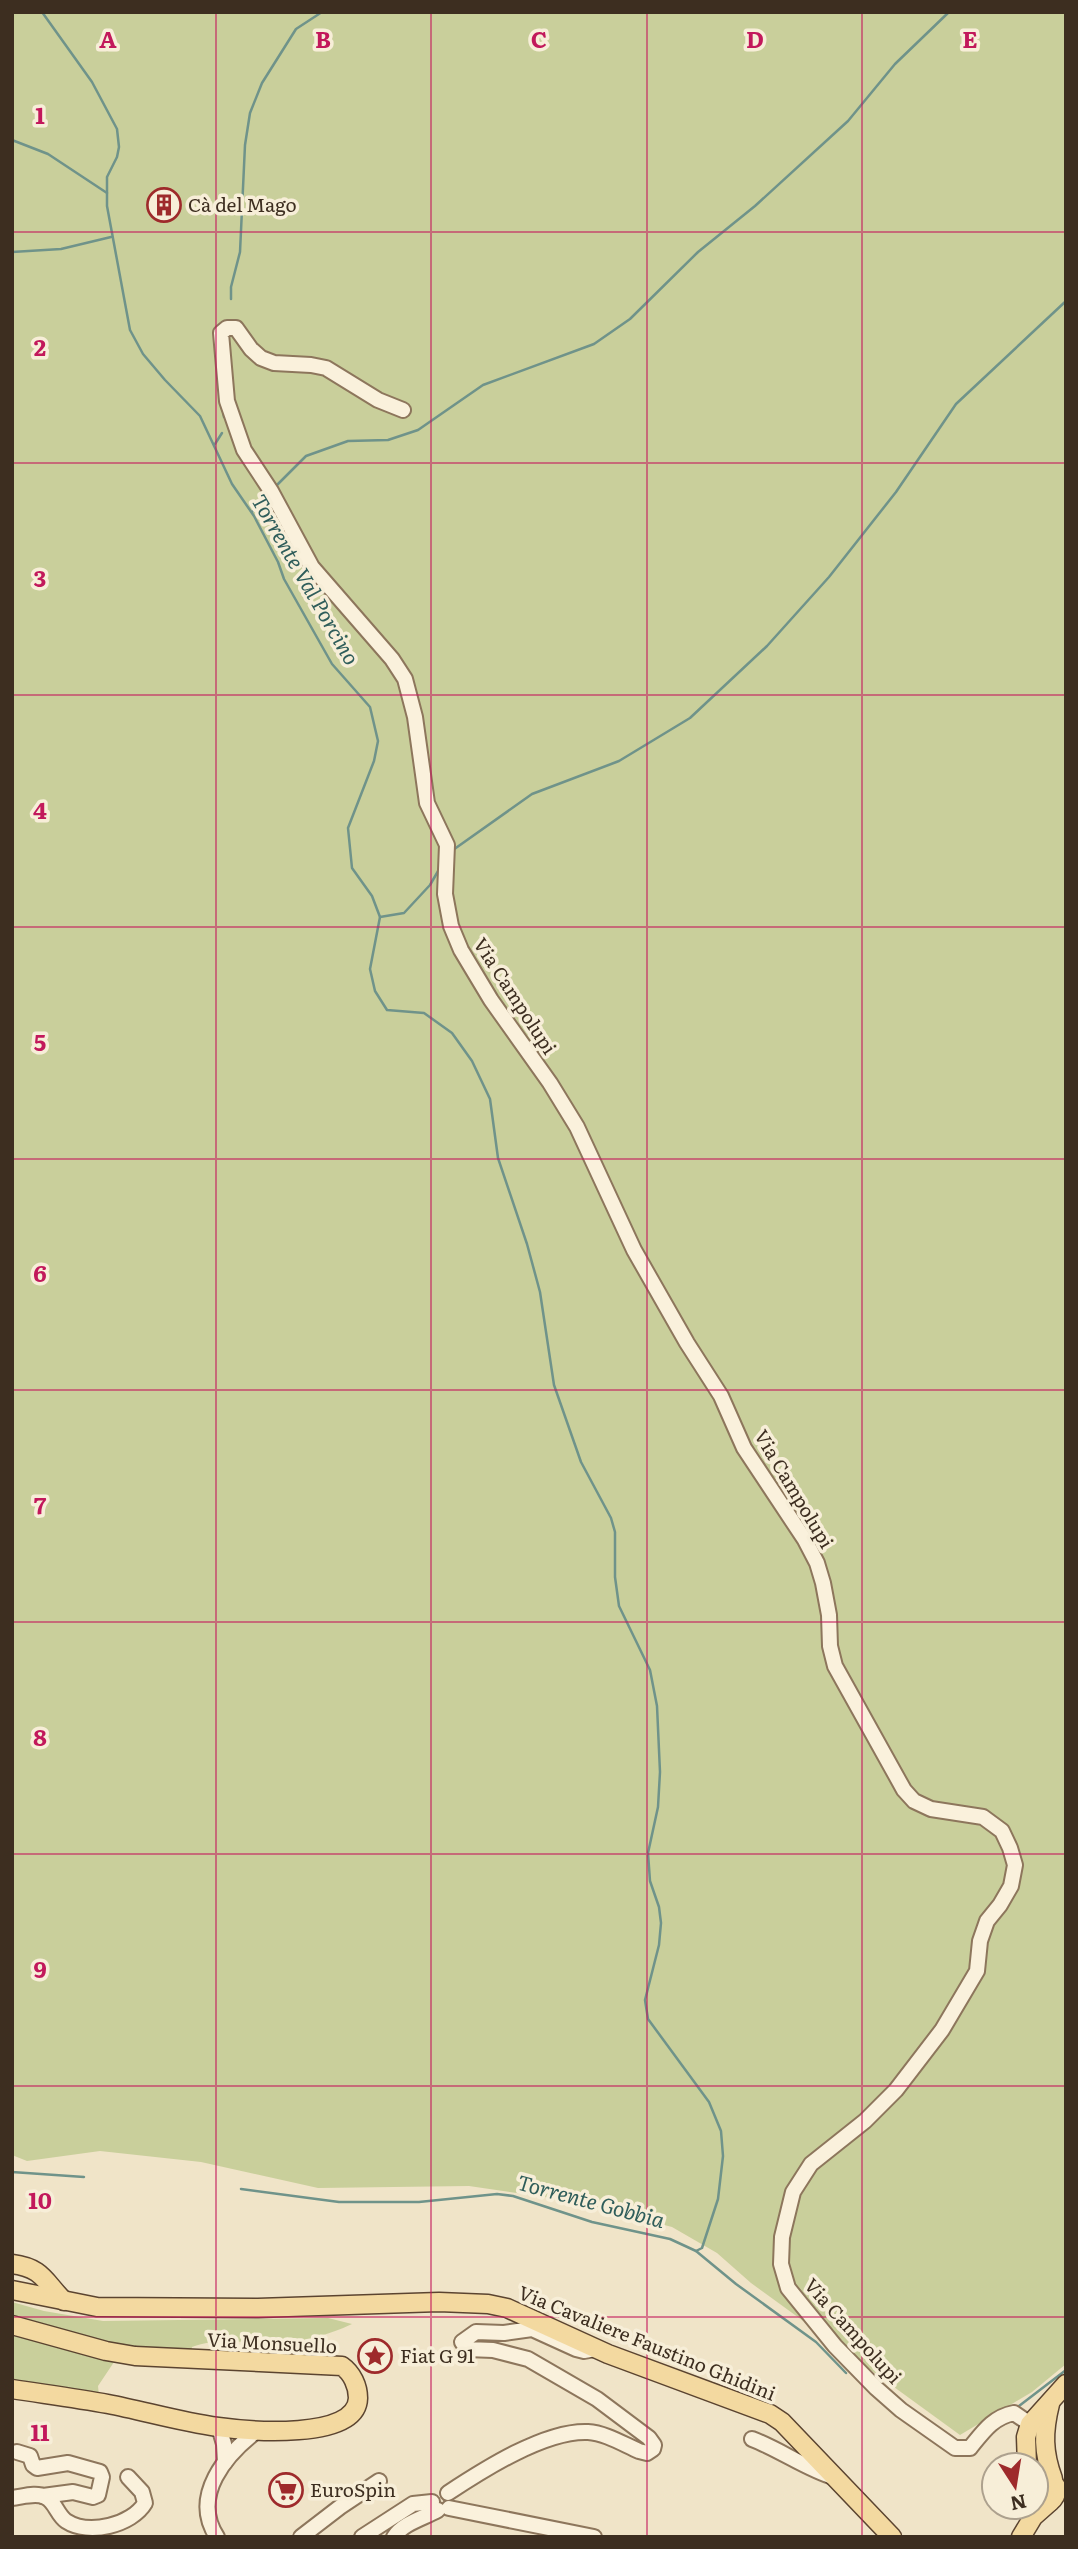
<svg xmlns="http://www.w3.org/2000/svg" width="1078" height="2549" font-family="Literata,serif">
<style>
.green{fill:#c9cf9b}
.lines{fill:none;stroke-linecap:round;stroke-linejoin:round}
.stream{stroke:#6f938a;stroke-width:2.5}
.minor-casing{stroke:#8d765c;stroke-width:18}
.major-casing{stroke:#5b4430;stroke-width:21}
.minor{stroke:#faf1dc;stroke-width:14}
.major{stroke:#f3d9a0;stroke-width:18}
.grid{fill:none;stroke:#c2185b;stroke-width:2;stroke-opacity:0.55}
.labels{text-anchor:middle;stroke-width:7;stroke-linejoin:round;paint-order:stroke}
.poi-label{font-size:19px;fill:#3d2e20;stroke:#f7eed8;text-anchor:start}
.street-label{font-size:19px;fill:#3d2e20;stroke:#f7eed8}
.water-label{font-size:21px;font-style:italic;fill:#2f5d5a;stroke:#f7eed8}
.grid-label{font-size:23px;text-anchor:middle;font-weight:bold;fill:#c2185b;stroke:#f7eed8;stroke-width:7;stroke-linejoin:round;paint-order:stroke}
</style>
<rect width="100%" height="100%" fill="#f0e4c8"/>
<g class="green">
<polygon points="12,12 1066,12 1066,2364 1032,2392 960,2435 751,2283 717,2253 672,2227 572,2201 469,2186 318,2188 201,2162 100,2151 27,2161 12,2155"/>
<path d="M12 2302 44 2311 103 2321 328 2318 352 2324C332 2334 296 2344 273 2344 245 2343 219 2337 192 2347L191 2352 97 2342 12 2317Z"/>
<polygon points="12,2335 114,2362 98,2386 99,2396 12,2382"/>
</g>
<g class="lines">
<g class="stream">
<polyline points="42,12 92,82 117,129 119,147 117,157 107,177 107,206 130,330 143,354 165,380 200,416 232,484 254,516 278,562 284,579 332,664 370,707 378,741 374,761 348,828 352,868 372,896 380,917 370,969 375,991 387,1010 424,1013 452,1033 472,1061 490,1099 498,1158 527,1244 540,1292 554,1385 581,1462 611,1518 615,1532 615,1577 619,1606 650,1670 657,1706 660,1772 658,1807 648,1853 650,1881 659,1907 661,1923 659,1945 645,2000 648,2019 709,2102 721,2131 723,2156 718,2199 702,2248 696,2251"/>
<polyline points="12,140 48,154 107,193"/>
<polyline points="12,252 61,249 111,237"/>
<polyline points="231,299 231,287 240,252 245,145 250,113 262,83 296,29 322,12"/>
<polyline points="223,410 224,417"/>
<polyline points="215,444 222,433"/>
<polyline points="276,486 306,456 348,441 388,440 418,430 483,385 594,344 630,319 698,252 755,206 848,121 895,64 949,12"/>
<polyline points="252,512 266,496"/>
<polyline points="453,850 532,794 619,761 690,718 767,646 829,577 896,492 956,404 1066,301"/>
<polyline points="380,917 404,913 430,885 441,866"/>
<polyline points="12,2172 84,2177"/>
<polyline points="241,2189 339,2202 419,2202 497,2194 513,2196 592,2222 670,2239 696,2251 736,2284 816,2342 846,2373"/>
<polyline points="1019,2406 1066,2370"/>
</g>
<g class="minor-casing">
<g id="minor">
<path d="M403 410 378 400 326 368 311 365 274 363 261 358 251 349 236 328H227L221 333 227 401 244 450 271 491 312 567 392 659 405 679 415 717 427 803 447 845 445 894 451 926 461 950 491 1000 550 1083 577 1127 634 1250 687 1343 721 1396 744 1448 805 1540 817 1563 823 1583 829 1615 830 1646 835 1666 904 1790 914 1801 931 1809 983 1817 1002 1831 1010 1848 1015 1865 1011 1886 1000 1905 987 1921 980 1941 977 1971 942 2030 896 2090 865 2121 811 2164 793 2192 782 2237 781 2264 788 2288 835 2346 876 2388 901 2410 955 2448H970C983 2432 993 2417 1014 2413L1030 2424"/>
<polyline points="219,2427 224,2444 225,2462"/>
<path d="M752 2439C781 2450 806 2469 836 2478"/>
<polyline points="17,2452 30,2456 33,2465 37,2468 68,2463 100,2472 102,2477 98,2495 93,2497 73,2492 43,2496"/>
<path d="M448 2493C483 2470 545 2430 588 2432 605 2433 623 2444 639 2451L647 2453 653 2449 654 2445 649 2438 597 2399 528 2359 493 2350 467 2349 462 2342 476 2332 504 2333 532 2329 576 2349 584 2351 595 2349"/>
<path d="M12 2498C22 2497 36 2492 45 2497 55 2501 57 2515 66 2521 89 2536 132 2525 145 2503L142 2492 128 2477"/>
<polyline points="449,2508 594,2537"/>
<path d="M217 2537C190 2496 226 2454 258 2430"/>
<polyline points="301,2537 340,2507 379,2481"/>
<polyline points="362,2537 413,2504 432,2502"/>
<path d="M394 2537C403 2523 424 2518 438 2510"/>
</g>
</g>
<g class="major-casing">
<g id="major">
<path d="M12 2264C43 2268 44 2281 64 2301"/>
<polyline points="12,2290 97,2307 258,2308 439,2302 488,2304 507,2308 608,2354 770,2414 782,2422 892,2537"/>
<path d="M12 2325 106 2351 135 2356 342 2366C352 2373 358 2386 358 2398 357 2441 247 2431 218 2427 181 2422 144 2411 108 2404 76 2398 44 2394 12 2389"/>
<path d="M1050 2404C1043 2432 1043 2452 1053 2479"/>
<polyline points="1027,2465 1026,2437 1030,2424 1066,2384"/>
<path d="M1036 2475 1049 2476 1057 2488C1056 2500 1048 2506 1036 2504"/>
<polyline points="1021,2537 1033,2517 1050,2502"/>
</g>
</g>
<use href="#minor" class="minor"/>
<use href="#major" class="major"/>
</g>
<path class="grid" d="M216 12V2537M431 12V2537M647 12V2537M862 12V2537M12 232H1066M12 463H1066M12 695H1066M12 927H1066M12 1159H1066M12 1390H1066M12 1622H1066M12 1854H1066M12 2086H1066M12 2317H1066"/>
<defs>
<g id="building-ring" transform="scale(1.75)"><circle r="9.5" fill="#f7eed8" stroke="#9e2a2b" stroke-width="1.5"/><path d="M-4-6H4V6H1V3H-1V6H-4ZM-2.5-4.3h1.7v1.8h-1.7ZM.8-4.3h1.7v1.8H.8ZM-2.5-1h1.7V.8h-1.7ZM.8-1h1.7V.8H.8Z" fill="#9e2a2b"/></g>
<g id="sight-ring" transform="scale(1.75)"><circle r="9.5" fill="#f7eed8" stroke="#9e2a2b" stroke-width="1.5"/><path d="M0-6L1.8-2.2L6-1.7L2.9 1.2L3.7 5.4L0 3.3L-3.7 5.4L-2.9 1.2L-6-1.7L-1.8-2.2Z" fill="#9e2a2b"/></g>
<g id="supermarket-ring" transform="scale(1.75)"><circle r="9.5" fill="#f7eed8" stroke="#9e2a2b" stroke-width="1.5"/><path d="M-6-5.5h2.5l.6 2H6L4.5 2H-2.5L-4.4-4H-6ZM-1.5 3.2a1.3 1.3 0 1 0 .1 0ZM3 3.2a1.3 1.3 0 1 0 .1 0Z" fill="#9e2a2b"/></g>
</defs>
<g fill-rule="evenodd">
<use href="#building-ring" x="164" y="205"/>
<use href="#sight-ring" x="375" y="2356"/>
<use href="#supermarket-ring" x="286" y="2490"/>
</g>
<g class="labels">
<g class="poi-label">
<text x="188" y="212">Cà del Mago</text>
<text x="400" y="2363">Fiat G 91</text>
<text x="310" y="2497">EuroSpin</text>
</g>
<g class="street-label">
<text transform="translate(515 996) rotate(57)" y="7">Via Campolupi</text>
<text transform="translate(794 1489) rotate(59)" y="7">Via Campolupi</text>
<text transform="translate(853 2331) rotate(48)" y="7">Via Campolupi</text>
<text transform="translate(272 2343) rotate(3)" y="7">Via Monsuello</text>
<text transform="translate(647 2343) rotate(22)" y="7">Via Cavaliere Faustino Ghidini</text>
</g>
<g class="water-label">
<text transform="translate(305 580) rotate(60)" y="7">Torrente Val Porcino</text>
<text transform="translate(591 2202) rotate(15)" y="7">Torrente Gobbia</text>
</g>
</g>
<g class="grid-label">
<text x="108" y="48">A</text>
<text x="323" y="48">B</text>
<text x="539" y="48">C</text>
<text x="755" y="48">D</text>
<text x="970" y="48">E</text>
<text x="40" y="124">1</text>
<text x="40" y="356">2</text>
<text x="40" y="587">3</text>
<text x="40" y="819">4</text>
<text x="40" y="1051">5</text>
<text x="40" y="1282">6</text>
<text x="40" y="1514">7</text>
<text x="40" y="1746">8</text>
<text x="40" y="1978">9</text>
<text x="40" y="2209">10</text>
<text x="40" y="2441">11</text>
</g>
<rect width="1078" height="2549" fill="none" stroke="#3d2e20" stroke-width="28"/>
<g transform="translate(1015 2486) rotate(168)"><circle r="33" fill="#f7eed8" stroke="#ada18e" stroke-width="2"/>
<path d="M0-5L12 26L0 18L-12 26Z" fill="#9e2a2b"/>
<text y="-10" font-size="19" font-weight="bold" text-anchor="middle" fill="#3d2e20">N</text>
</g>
</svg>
